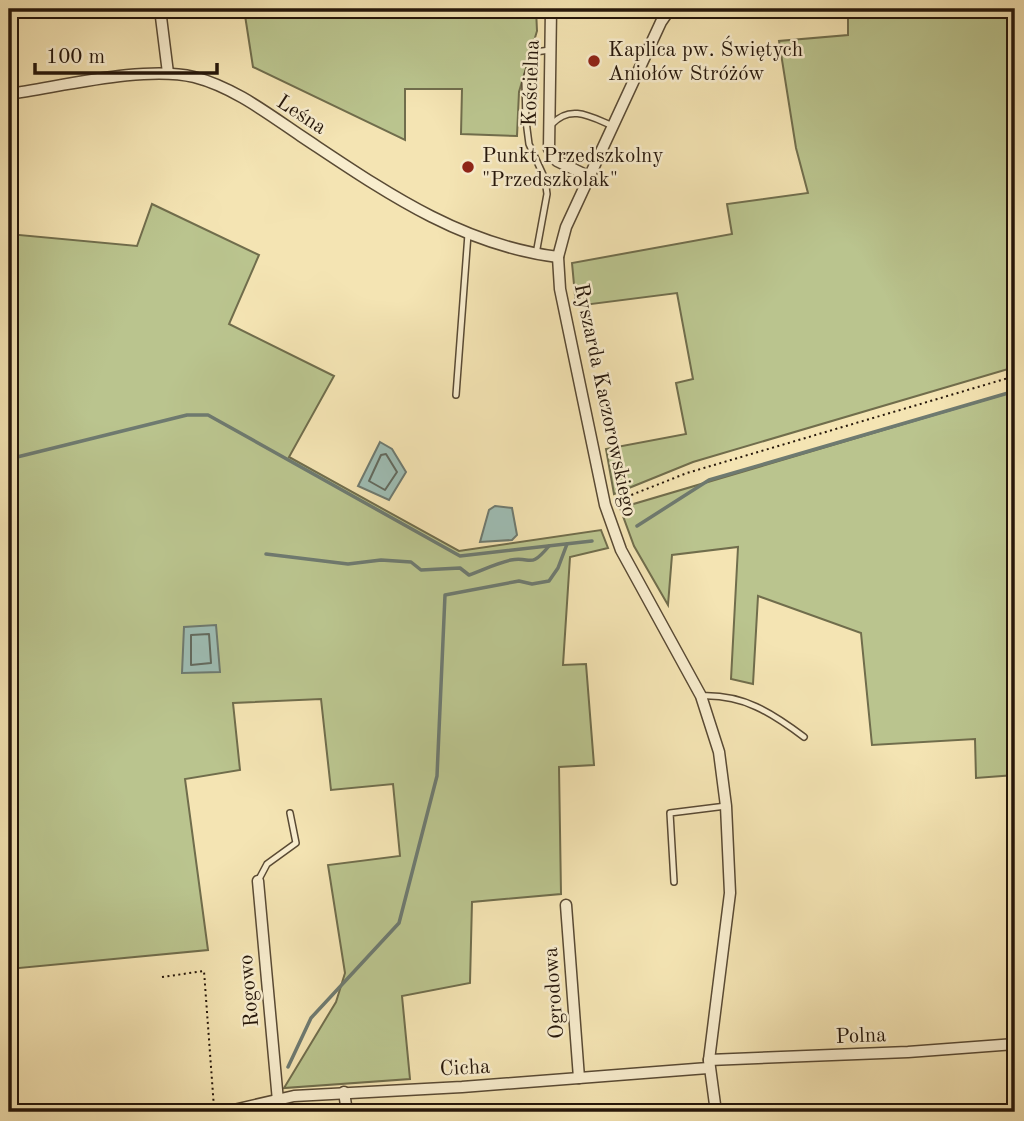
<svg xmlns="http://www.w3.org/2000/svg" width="1024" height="1121" font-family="'Old Standard TT',serif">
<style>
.green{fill:#bac48e;stroke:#706d4c;stroke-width:2}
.water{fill:#9ebdb4;stroke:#6e7a70;stroke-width:2}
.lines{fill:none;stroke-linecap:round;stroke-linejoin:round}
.shore{stroke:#626a5f;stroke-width:2}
.stream{stroke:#6e7a70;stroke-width:3.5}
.service-casing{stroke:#594a34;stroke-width:8}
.minor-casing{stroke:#594a34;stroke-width:13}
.path{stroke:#25160a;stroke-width:2;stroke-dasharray:2 3.5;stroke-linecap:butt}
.service{stroke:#f8edce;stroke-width:5}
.minor{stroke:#f8edce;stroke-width:10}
.poi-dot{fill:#8f2418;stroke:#f8edce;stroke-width:2.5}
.labels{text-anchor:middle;stroke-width:5;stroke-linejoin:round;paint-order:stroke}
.poi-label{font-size:21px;fill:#25160a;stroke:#f8edce;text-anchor:start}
.street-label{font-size:21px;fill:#25160a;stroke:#f8edce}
</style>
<rect width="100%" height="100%" fill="#f4e4b3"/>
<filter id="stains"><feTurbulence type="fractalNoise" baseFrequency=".00286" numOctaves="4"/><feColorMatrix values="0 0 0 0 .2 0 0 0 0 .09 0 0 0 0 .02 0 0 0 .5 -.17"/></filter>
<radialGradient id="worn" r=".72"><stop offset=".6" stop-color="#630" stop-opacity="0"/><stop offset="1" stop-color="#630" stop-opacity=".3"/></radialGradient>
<g class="green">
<polygon points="244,9 536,9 537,31 519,92 517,136 461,134 462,89 405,89 405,140 253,67"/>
<polygon points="848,9 1015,9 1015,367 693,462 614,494 606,449 686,434 676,383 693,379 677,293 576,306 572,263 732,234 727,204 808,193 796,148 779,41 848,35"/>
<polygon points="152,204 259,255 229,324 334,376 289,457 459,551 601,530 608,548 570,557 563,665 586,664 594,765 559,767 561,894 472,902 470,983 402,996 410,1079 284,1088 336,1002 345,973 328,865 400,856 393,784 331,790 321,699 233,703 240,770 185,779 208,950 9,969 9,234 137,246"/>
<polygon points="1015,391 1015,775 976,778 975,739 872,745 861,633 758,596 753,684 731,679 738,547 672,555 668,605 634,546 620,508"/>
</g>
<g class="water">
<polygon points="380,442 392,449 406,472 389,500 358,486"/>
<polygon points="495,506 512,508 517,535 512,540 480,542 489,510"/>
<polygon points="216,625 220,672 182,673 184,627"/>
</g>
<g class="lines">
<g class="shore">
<polygon points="386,454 397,472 385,490 369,481 381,455"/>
<polygon points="209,634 211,663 191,665 191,635"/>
</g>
<g class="stream">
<polyline points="9,459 187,415 208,415 460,556 592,541"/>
<polyline points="637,526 709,480 1015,391"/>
<path d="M266 554 348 564 381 560 411 562 421 570 460 568 469 575C483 570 497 563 511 560 532 556 529 570 549 546"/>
<polyline points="288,1067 311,1018 399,923 437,776 445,595 519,581 532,584 549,581 558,568 567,544"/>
</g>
<g class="service-casing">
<g id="service">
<path d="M552 124C571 104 591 117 613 126"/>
<polyline points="536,254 547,194 545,179 529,144 526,121 525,82 535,52 550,50"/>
<polyline points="456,395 468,234"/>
<path d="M701 696C743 694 772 713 804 737"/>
<polyline points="258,881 267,864 296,843 290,813"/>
<polyline points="674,882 670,813 726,806"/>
</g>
</g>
<g class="minor-casing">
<g id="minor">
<polyline points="160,9 168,73"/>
<polyline points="551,9 549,149 557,161 590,177"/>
<polyline points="670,9 661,22 566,227 558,257 560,289 605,505 621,550 701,696 719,752 726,806 730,893 709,1060 716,1112"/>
<path d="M9 94C60 87 144 65 194 77 233 87 267 113 301 136 381 189 459 245 558 257"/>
<polyline points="258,881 279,1112"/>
<polyline points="566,905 579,1078"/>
<polyline points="709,1060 908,1052 1015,1044"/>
<polyline points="344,1092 347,1112"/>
<polyline points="225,1112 294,1096 462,1087 708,1068"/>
</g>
</g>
<g class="path">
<polyline points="616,501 687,473 1015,376"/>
<polyline points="162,977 204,971 214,1108"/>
</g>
<use href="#service" class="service"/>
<use href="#minor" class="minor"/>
</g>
<g class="poi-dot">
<circle cx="594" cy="61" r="7"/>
<circle cx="468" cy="167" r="7"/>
</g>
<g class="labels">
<g class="poi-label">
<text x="608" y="56">Kaplica pw. Świętych<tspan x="608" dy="24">Aniołów Stróżów</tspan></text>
<text x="482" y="162">Punkt Przedszkolny<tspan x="482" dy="24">"Przedszkolak"</tspan></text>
</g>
<g class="street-label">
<text transform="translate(530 83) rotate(-88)" y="7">Kościelna</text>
<text transform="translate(302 114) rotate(33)" y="7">Leśna</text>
<text transform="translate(606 400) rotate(78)" y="7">Ryszarda Kaczorowskiego</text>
<text transform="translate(248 991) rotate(-95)" y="7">Rogowo</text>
<text transform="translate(553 993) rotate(-94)" y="7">Ogrodowa</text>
<text transform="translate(861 1035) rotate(-2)" y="7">Polna</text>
<text transform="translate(465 1067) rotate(-3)" y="7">Cicha</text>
</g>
</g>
<rect width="1024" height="1121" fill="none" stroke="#f4e4b3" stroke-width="35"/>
<rect x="10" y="10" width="1003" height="1100" fill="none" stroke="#25160a" stroke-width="3.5"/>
<rect x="18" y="18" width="989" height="1086" fill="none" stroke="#25160a" stroke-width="2"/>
<path d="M35 63v10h182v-10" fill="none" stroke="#25160a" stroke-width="3.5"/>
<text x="46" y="63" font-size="21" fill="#25160a" stroke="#f8edce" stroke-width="5" paint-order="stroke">100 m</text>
<rect width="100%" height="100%" filter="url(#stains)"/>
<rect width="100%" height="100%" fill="url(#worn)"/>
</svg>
